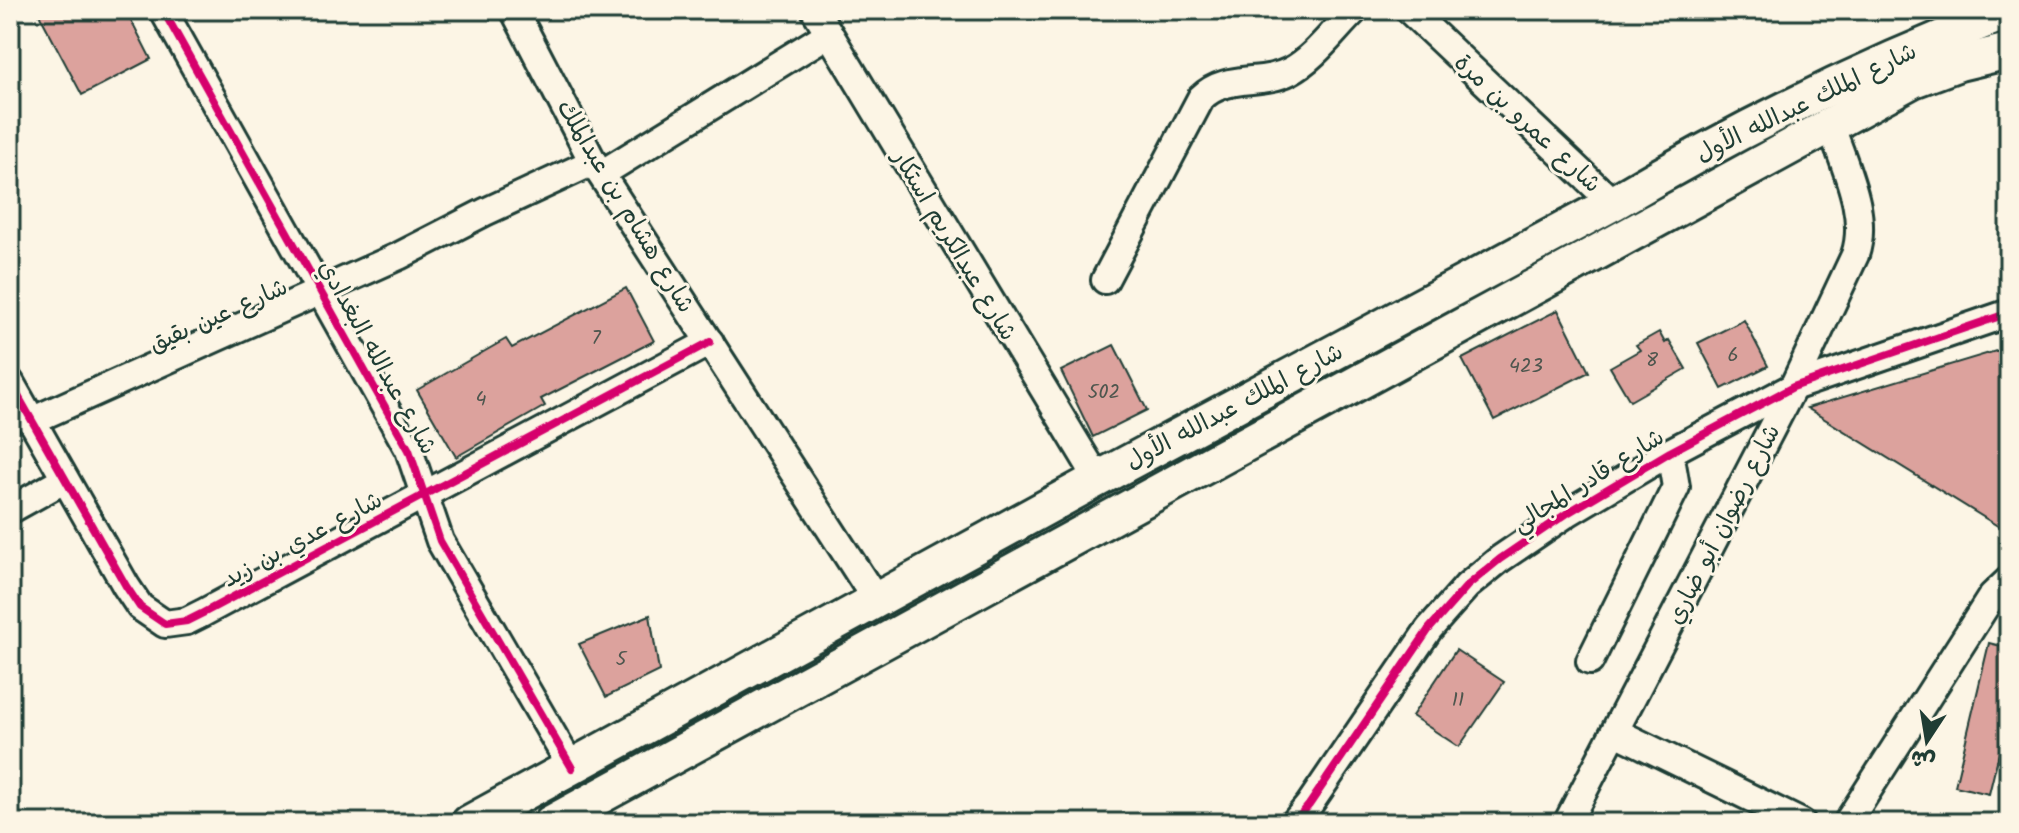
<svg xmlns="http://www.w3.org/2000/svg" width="2019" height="833" font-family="Kalam,'Playpen Sans Arabic',sans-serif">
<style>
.building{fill:#dca29d;stroke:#1f3d34;stroke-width:2}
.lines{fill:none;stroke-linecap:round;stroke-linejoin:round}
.minor-casing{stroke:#1f3d34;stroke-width:32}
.major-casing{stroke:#1f3d34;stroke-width:40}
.minor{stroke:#fcf5e5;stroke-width:26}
.major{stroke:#fcf5e5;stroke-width:34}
.cycleway-casing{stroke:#fcf5e5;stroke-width:13}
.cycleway{stroke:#d6006c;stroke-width:8}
.labels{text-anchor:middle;stroke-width:6;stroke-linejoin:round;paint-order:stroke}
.number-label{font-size:20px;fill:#4e564e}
.street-label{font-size:24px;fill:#1f3d34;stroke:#fcf5e5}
</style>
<rect width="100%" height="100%" fill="#fcf5e5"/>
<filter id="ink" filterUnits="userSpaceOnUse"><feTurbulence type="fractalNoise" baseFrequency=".0125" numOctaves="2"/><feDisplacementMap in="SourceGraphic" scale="16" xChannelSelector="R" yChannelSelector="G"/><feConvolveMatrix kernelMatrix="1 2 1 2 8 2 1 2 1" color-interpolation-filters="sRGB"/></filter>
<g filter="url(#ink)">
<g class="building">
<polygon points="37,10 126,10 151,59 82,95"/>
<polygon points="626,288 654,341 541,399 545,406 456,457 417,390 506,339 512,348"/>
<polygon points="1558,310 1589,372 1494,420 1462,359"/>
<polygon points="1744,320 1768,366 1722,389 1698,343"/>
<polygon points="1659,332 1665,343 1669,340 1686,369 1630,401 1610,367 1640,350 1636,345"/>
<polygon points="1114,345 1147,410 1093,437 1061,371"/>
<polygon points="2009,347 2009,533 1807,408"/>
<polygon points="650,615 659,671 606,697 579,644"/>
<polygon points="1989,643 2009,648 2009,712 1989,794 1955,786"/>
<polygon points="1456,650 1504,682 1459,747 1412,716"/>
</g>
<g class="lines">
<g class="minor-casing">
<g id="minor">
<polyline points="163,10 409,450 440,541 572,768"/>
<polyline points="514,10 593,162 876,600"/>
<polyline points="815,10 1098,479"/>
<polyline points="1409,10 1613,203"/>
<polyline points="601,174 828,34"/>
<path d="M1105 280 1201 98C1226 73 1261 86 1290 71 1315 58 1335 29 1355 10"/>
<polyline points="10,382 126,586 140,607 165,624 187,621 203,613 710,342"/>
<polyline points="31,421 399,256 485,212 593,162"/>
<polyline points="10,510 64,480"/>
<polyline points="1590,661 1676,487 1670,452"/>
<polyline points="1616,732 1802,823"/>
<polyline points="1294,823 1309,805 1429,629 1467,586 1500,559 1569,512 1670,452 1793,387 2009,313"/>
<path d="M1567 823 1793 387 1855 255C1869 214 1844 166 1831 126"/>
<polyline points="1847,823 1992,596 2009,580"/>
</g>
</g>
<g class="major-casing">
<g id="major">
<path d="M469 823 1098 479 1613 203C1738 129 1873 63 2009 11"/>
<polyline points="551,823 1913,80 1959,63 2009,51"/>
</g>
</g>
<use href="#minor" class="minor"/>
<use href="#major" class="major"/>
<g class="cycleway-casing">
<g id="cycleway">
<polyline points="163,10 409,450 440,541 572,768"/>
<polyline points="10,382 126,586 140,607 165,624 187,621 203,613 710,342"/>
<polyline points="1294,823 1309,805 1429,629 1467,586 1500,559 1569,512 1670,452 1793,387 2009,313"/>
</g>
</g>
<use href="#cycleway" class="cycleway"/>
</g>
</g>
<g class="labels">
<g class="number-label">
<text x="596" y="344">7</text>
<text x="1733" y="361">6</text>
<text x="1652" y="366">8</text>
<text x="1526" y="372">423</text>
<text x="1104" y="398">502</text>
<text x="481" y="405">4</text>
<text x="621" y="665">5</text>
<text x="1458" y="706">11</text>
</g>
<g class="street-label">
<text transform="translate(1806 102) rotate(-26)" y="8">شارع الملك عبدالله الأول</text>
<text transform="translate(1528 123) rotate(43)" y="8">شارع عمرو بن مرة</text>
<text transform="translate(626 206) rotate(59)" y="8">شارع هشام بن عبدالملك</text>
<text transform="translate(955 245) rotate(59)" y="8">شارع عبدالكريم استكار</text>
<text transform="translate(218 315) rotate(-24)" y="8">شارع عين بقيق</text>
<text transform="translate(378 357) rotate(61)" y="8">شارع عبدالله البغدادي</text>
<text transform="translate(1234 406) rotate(-28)" y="8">شارع الملك عبدالله الأول</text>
<text transform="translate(1588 480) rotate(-32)" y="8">شارع قادر المجالي</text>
<text transform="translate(1723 524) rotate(-63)" y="8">شارع رضوان أبو ضاري</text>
<text transform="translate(302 539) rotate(-28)" y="8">شارع عدي بن زيد</text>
</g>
</g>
<rect width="2019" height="833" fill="none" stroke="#fcf5e5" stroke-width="40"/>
<rect x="20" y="20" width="1979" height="793" fill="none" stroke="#1f3d34" stroke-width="3" filter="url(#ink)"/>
<g transform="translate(1927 741) rotate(192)" stroke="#fcf5e5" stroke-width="6" paint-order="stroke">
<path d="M0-6L14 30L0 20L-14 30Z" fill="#1f3d34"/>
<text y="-12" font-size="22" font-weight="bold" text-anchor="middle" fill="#1f3d34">ش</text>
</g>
</svg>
